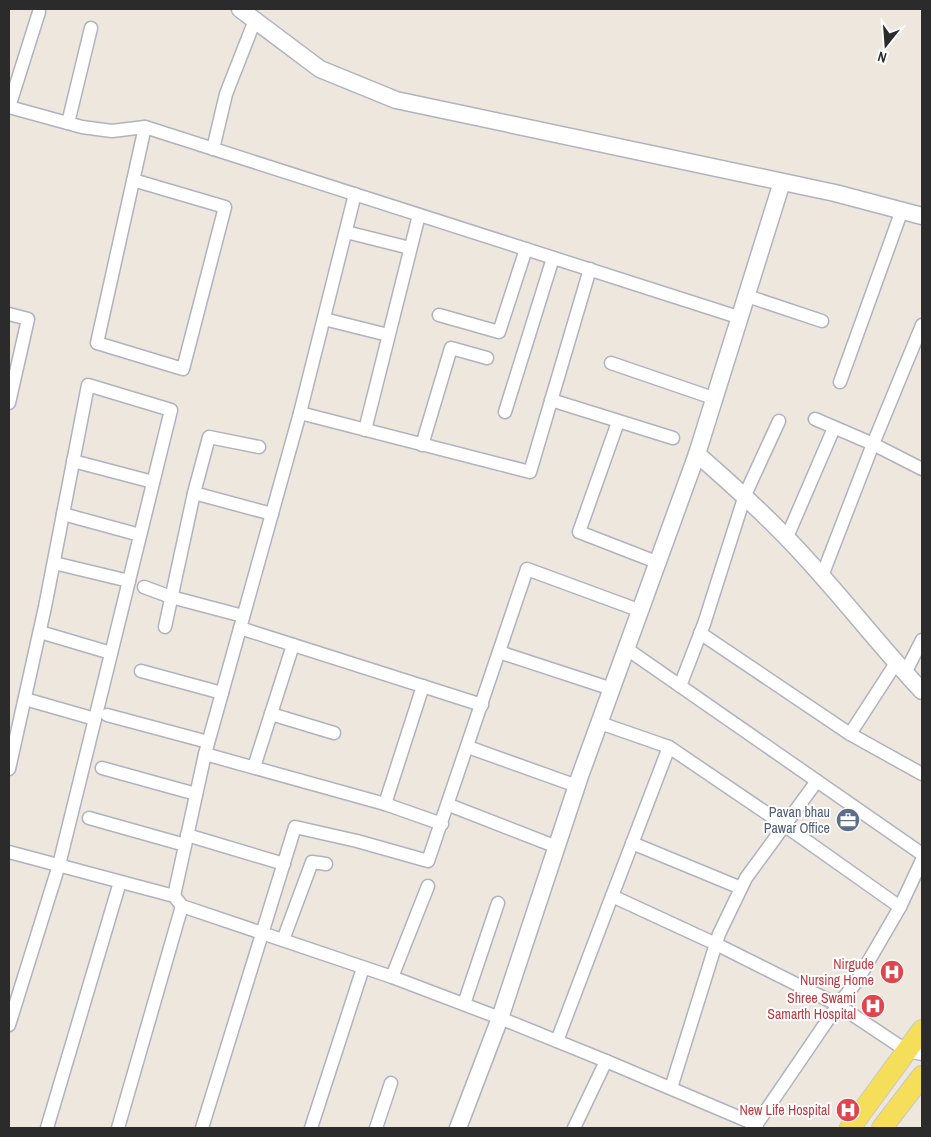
<svg xmlns="http://www.w3.org/2000/svg" width="931" height="1137" font-family="'Archivo Narrow',sans-serif">
<style>
.lines{fill:none;stroke-linecap:round;stroke-linejoin:round}
.minor-casing{stroke:#b1b2bf;stroke-width:15}
.tertiary-casing{stroke:#b1b2bf;stroke-width:19}
.primary-casing{stroke:#c8c8c8;stroke-width:22}
.minor{stroke:#fff;stroke-width:12}
.tertiary{stroke:#fff;stroke-width:16}
.primary{stroke:#f5de5a;stroke-width:20}
.labels{text-anchor:middle;stroke-width:4;stroke-linejoin:round;paint-order:stroke}
.service-label{font-size:14px;fill:#4e5e75;stroke:#fff;text-anchor:end}
.health-label{font-size:14px;fill:#be3a42;stroke:#fff;text-anchor:end}
</style>
<rect width="100%" height="100%" fill="#ede7dd"/>
<g class="lines">
<g class="minor-casing">
<g id="minor">
<polyline points="9,107 82,127 112,131 145,127 741,318"/>
<polyline points="9,107 39,12"/>
<polyline points="68,123 91,28"/>
<polyline points="213,149 226,94 255,20"/>
<polyline points="133,180 225,207 183,369 97,343 145,127"/>
<polyline points="346,232 410,248"/>
<polyline points="747,296 822,321"/>
<polyline points="9,314 28,319 9,403"/>
<polyline points="439,315 499,332 526,249"/>
<polyline points="324,319 388,335"/>
<polyline points="611,363 716,399"/>
<polyline points="840,382 902,210"/>
<polyline points="551,400 673,438"/>
<polyline points="505,412 553,258"/>
<polyline points="300,413 530,472 590,269"/>
<polyline points="815,419 873,444 922,325"/>
<polyline points="618,422 579,532 659,563"/>
<polyline points="365,430 419,215"/>
<polyline points="422,445 451,348 487,358"/>
<polyline points="73,461 153,482"/>
<polyline points="194,493 272,514"/>
<polyline points="63,514 140,535"/>
<polyline points="787,537 834,428"/>
<polyline points="54,563 129,581"/>
<polyline points="822,576 873,444 922,469"/>
<polyline points="144,587 171,597 243,616"/>
<polyline points="165,627 194,493 209,437 259,447"/>
<polyline points="240,628 482,705"/>
<polyline points="40,632 111,653"/>
<polyline points="700,633 850,734 922,774"/>
<polyline points="627,649 922,854"/>
<polyline points="499,652 612,689"/>
<polyline points="141,671 222,693"/>
<polyline points="905,673 922,640"/>
<polyline points="680,686 704,624 745,495 779,421"/>
<polyline points="25,699 95,719"/>
<polyline points="271,714 334,733"/>
<polyline points="107,715 208,742"/>
<polyline points="600,723 669,747"/>
<polyline points="850,734 896,663"/>
<polyline points="468,747 577,786"/>
<polyline points="205,754 300,413 355,194"/>
<polyline points="254,767 293,645"/>
<polyline points="102,768 196,794"/>
<polyline points="9,769 45,607 88,385 171,410 59,865 9,1025"/>
<polyline points="385,804 423,686"/>
<polyline points="449,805 557,847"/>
<polyline points="89,818 185,845"/>
<polyline points="187,835 284,864"/>
<polyline points="632,843 741,888"/>
<polyline points="9,852 174,896 182,906 392,977 500,1018 606,1061 574,1128"/>
<polyline points="174,896 205,754 385,804 442,824"/>
<polyline points="612,896 669,747 784,825 900,907"/>
<polyline points="283,940 312,862 326,864"/>
<polyline points="392,977 428,886"/>
<polyline points="464,1004 498,903"/>
<polyline points="557,1041 612,896 716,944 838,1005 907,1051 922,1054"/>
<polyline points="606,1061 757,1125"/>
<polyline points="671,1088 719,934 746,878 817,781"/>
<polyline points="47,1128 120,882"/>
<polyline points="118,1128 182,906"/>
<polyline points="202,1128 295,827 357,841 428,861 527,569 641,611"/>
<polyline points="311,1128 363,968"/>
<polyline points="376,1128 391,1083"/>
<polyline points="754,1128 838,1005 857,981 900,907 922,860"/>
</g>
</g>
<g class="tertiary-casing">
<g id="tertiary">
<polyline points="240,9 320,69 396,100 835,193 922,216"/>
<path d="M697 454C728 481 758 508 786 537 834 586 875 641 922 691"/>
<polyline points="458,1128 500,1018 580,776 697,454 782,182"/>
</g>
</g>
<g class="primary-casing">
<g id="primary">
<polyline points="850,1128 922,1030"/>
<polyline points="882,1128 922,1076"/>
</g>
</g>
<use href="#minor" class="minor"/>
<use href="#tertiary" class="tertiary"/>
<use href="#primary" class="primary"/>
</g>
<defs>
<g id="office-disc" transform="scale(1.25)"><circle r="9.5" fill="#5c6f8a" stroke="#fff"/><path d="M-6-3h4V-5.5h4V-3h4V5H-6ZM-1-4.5V-3h2v-1.5ZM-6 0V1H6V0Z" fill="#fff"/></g>
<g id="hospital-disc" transform="scale(1.25)"><circle r="9.5" fill="#e0444e" stroke="#fff"/><path d="M-5-5h3v3.5h4V-5h3V5h-3V1.5h-4V5h-3Z" fill="#fff"/></g>
</defs>
<g fill-rule="evenodd">
<use href="#office-disc" x="848" y="820"/>
<use href="#hospital-disc" x="892" y="972"/>
<use href="#hospital-disc" x="873" y="1006"/>
<use href="#hospital-disc" x="848" y="1110"/>
</g>
<g class="labels">
<g class="service-label">
<text x="830" y="817">Pavan bhau<tspan x="830" dy="16">Pawar Office</tspan></text>
</g>
<g class="health-label">
<text x="874" y="969">Nirgude<tspan x="874" dy="16">Nursing Home</tspan></text>
<text x="856" y="1003">Shree Swami<tspan x="856" dy="16">Samarth Hospital</tspan></text>
<text x="830" y="1115">New Life Hospital</text>
</g>
</g>
<rect width="931" height="1137" fill="none" stroke="#2b2b2b" stroke-width="20"/>
<g transform="translate(886 45) rotate(197)" stroke="#ffffff" stroke-width="4" paint-order="stroke">
<path d="M0-4L9 19L0 12L-9 19Z" fill="#2b2b2b"/>
<text y="-8" font-size="14" font-weight="bold" text-anchor="middle" fill="#2b2b2b">N</text>
</g>
</svg>
